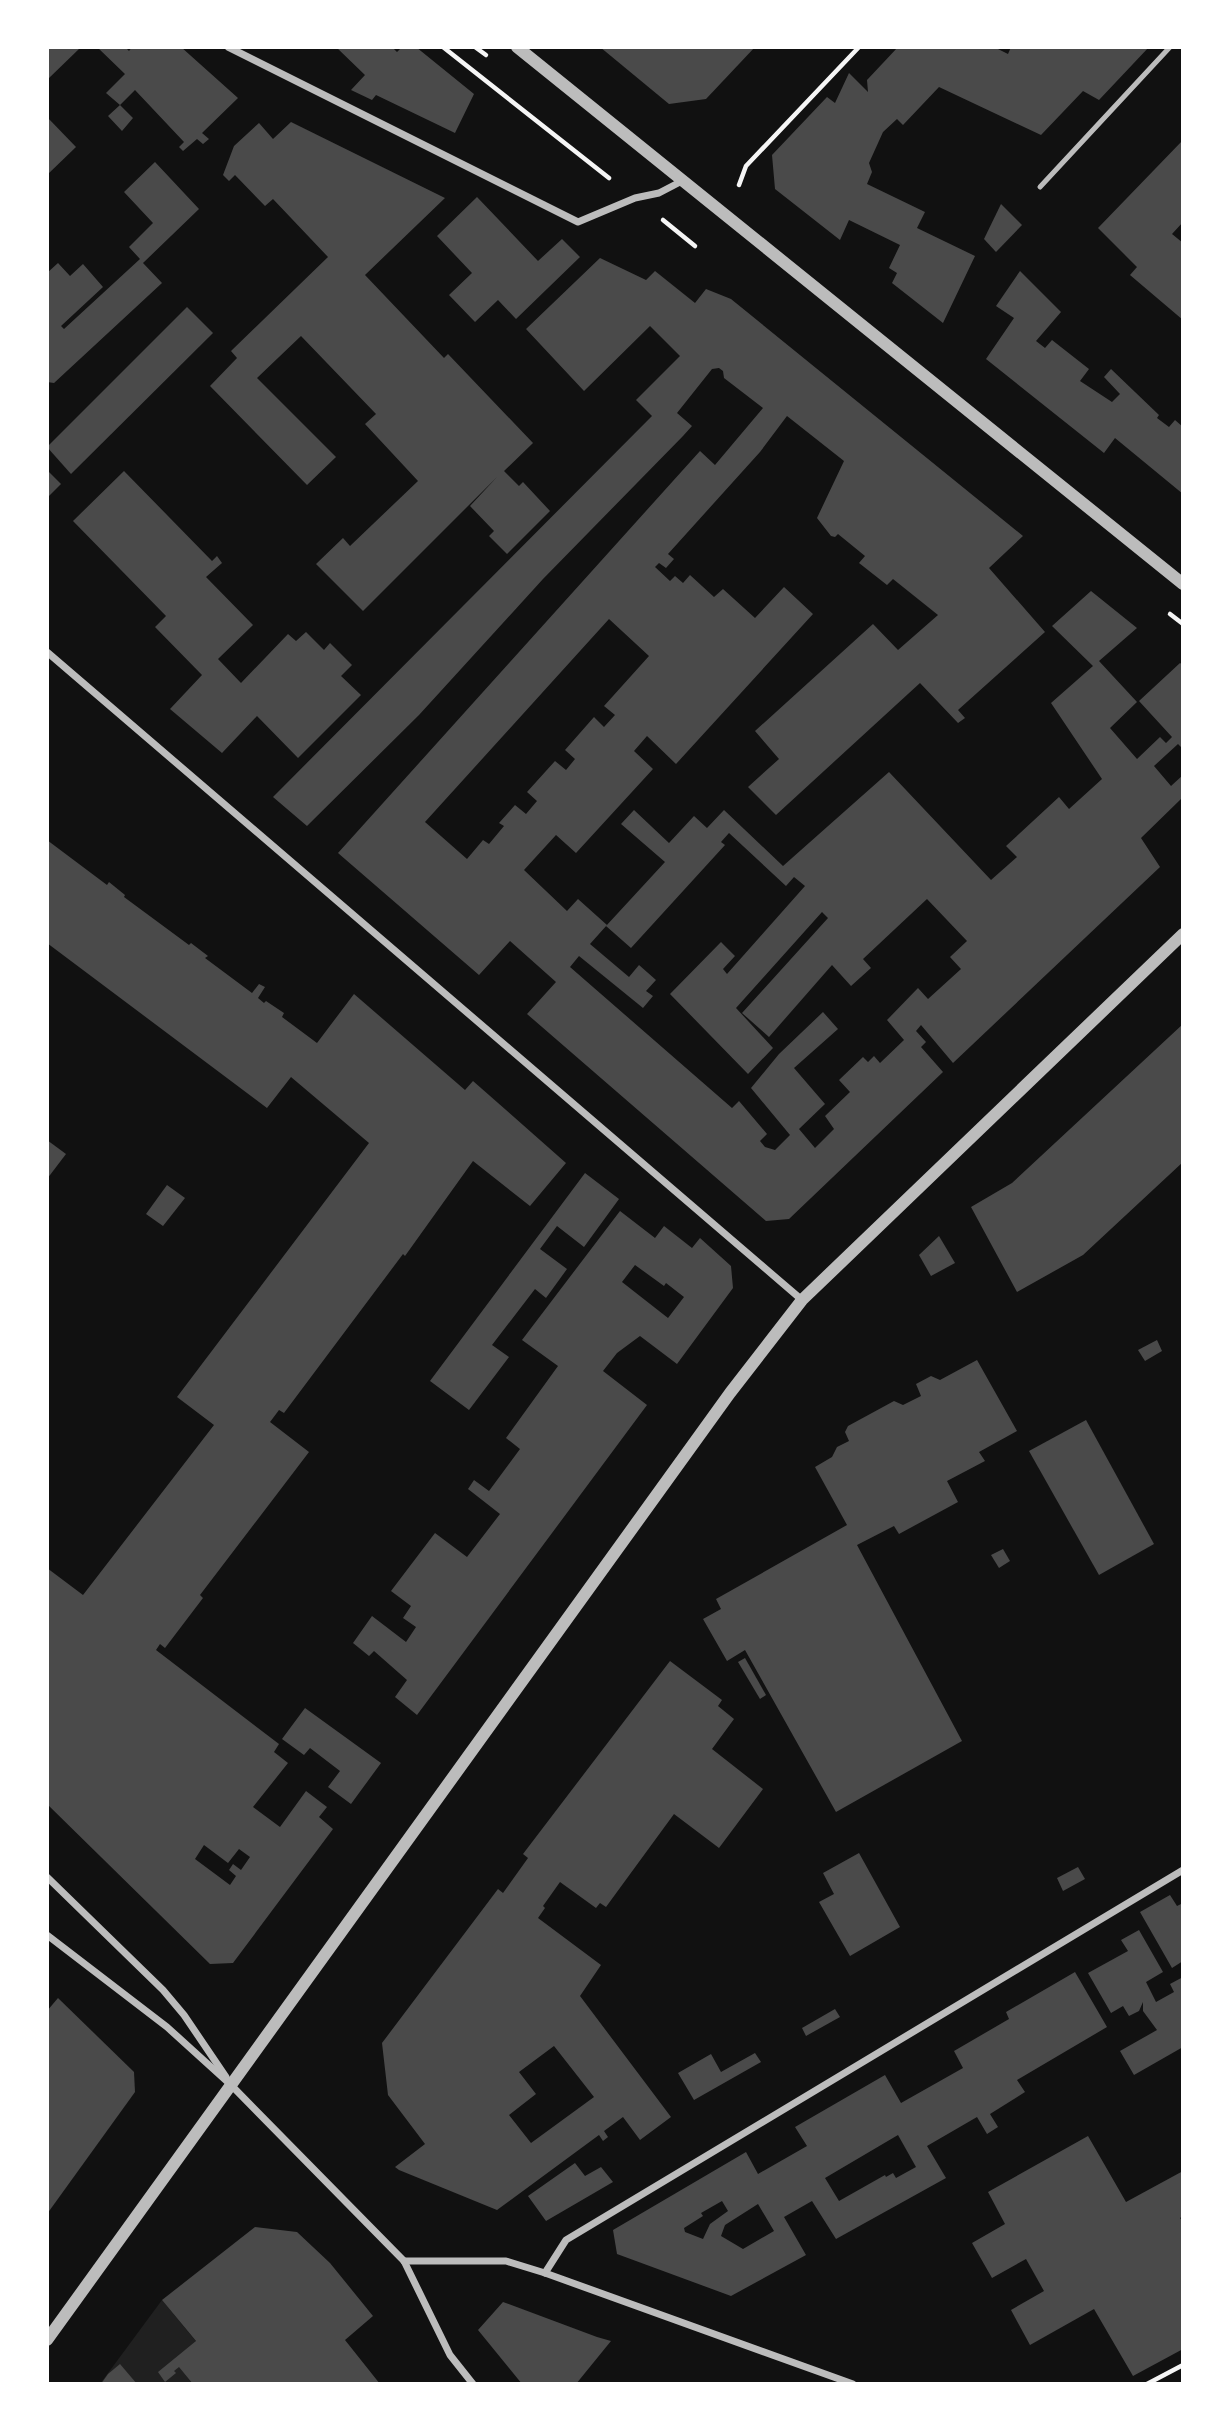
<svg xmlns="http://www.w3.org/2000/svg" width="1230" height="2431" font-family="Roboto,sans-serif">
<style>
.green{fill:#202020}
.building{fill:#4a4a4a;fill-rule:evenodd}
.lines{fill:none;stroke-linecap:round;stroke-linejoin:round}
.path{stroke:#f5f5f5;stroke-width:4.5}
.service{stroke:#bcbcbc;stroke-width:5}
.minor{stroke:#bcbcbc;stroke-width:7}
.tertiary{stroke:#bcbcbc;stroke-width:12}
</style>
<rect width="100%" height="100%" fill="#111"/>
<polygon class="green" points="162,2300 231,2384 100,2384"/>
<g class="building">
<polygon points="47,47 81,47 47,80"/>
<polygon points="97,47 125,47 129,51 132,47 181,47 238,98 202,133 209,139 203,144 197,139 183,151 179,147 184,142 135,90 120,105 133,118 122,131 108,116 120,105 106,93 125,74"/>
<polygon points="336,47 392,47 397,52 402,47 416,47 474,94 455,133 376,95 372,100 351,90 365,75"/>
<polygon points="600,47 755,47 706,99 669,104"/>
<polygon points="898,47 994,47 1008,54 1011,47 1149,47 1099,100 1083,91 1041,135 939,87 903,125 897,119 883,132 869,163 872,172 867,184 925,212 917,228 975,256 943,323 892,283 897,273 889,268 900,245 849,220 840,240 775,189 772,155 827,97 835,103 849,73 868,92 867,80"/>
<polygon points="47,117 76,147 47,175"/>
<polygon points="291,122 445,198 365,275 444,358 448,354 533,443 504,471 519,486 523,482 550,511 507,554 489,536 494,531 470,506 497,477 363,611 316,564 343,538 350,546 418,481 365,424 376,414 301,336 257,378 336,457 307,485 210,386 237,358 231,351 328,257 273,199 265,206 235,175 229,181 223,175 234,146 259,123 273,139"/>
<polygon points="1183,140 1183,222 1172,234 1183,243 1183,320 1130,275 1137,267 1098,228"/>
<polygon points="155,162 199,209 143,263 162,283 54,383 47,382 47,273 58,263 70,276 83,264 103,287 61,326 64,329 140,259 129,247 153,223 124,192"/>
<polygon points="477,197 538,261 562,239 580,257 516,319 498,300 475,322 449,295 472,273 437,236"/>
<polygon points="1001,204 1022,225 996,252 984,239"/>
<path d="M600 258 646 280 655 271 695 303 706 289 731 299 1023 536 989 568 1045 632 958 710 965 718 958 723 920 683 776 815 748 787 779 759 755 731 873 624 898 650 938 615 893 579 887 585 859 563 865 556 838 534 835 537 831 536 817 518 844 461 787 416 760 452 668 554 674 559 666 568 659 563 655 567 670 581 675 576 683 583 690 575 714 597 723 589 755 618 784 587 813 614 676 764 647 736 634 751 653 769 576 853 556 835 524 870 567 911 578 899 607 925 590 944 629 977 639 965 656 980 646 991 653 996 643 1008 579 956 570 967 732 1108 739 1101 767 1134 760 1141 765 1147 775 1150 790 1135 751 1088 779 1054 823 1012 838 1029 794 1068 825 1104 799 1129 815 1148 834 1129 825 1116 850 1092 839 1080 863 1057 868 1062 874 1056 880 1063 904 1040 887 1020 918 988 928 999 961 969 950 957 967 941 927 899 863 959 871 968 851 986 832 965 769 1037 742 1013 828 918 822 912 736 1008 773 1048 748 1074 670 994 721 942 735 956 723 969 727 974 805 886 794 877 786 886 729 833 721 842 725 845 631 948 606 926 665 862 621 824 634 810 669 843 694 816 707 828 724 810 783 866 889 772 991 880 1017 857 1006 846 1059 797 1069 809 1102 779 1051 703 1093 666 1052 626 1091 591 1137 628 1099 661 1137 702 1110 728 1137 759 1160 737 1166 743 1172 737 1139 701 1180 663 1183 665V749L1178 744 1154 766 1171 786 1183 775V801L1181 799 1141 838 1160 867 953 1063 921 1025 916 1031 926 1042 921 1047 943 1072 789 1219 766 1221 527 1014 556 982 510 941 479 975 338 853 700 451 715 465 763 408 724 378 723 371 719 368 712 369 677 413 692 426 683 436 543 579 419 715 307 826 273 797 652 416 636 400 680 356 650 326 584 391 526 329ZM609 619 649 656 604 706 615 715 604 727 594 717 565 750 575 759 566 770 555 761 527 792 537 801 526 814 515 805 499 823 504 826 489 844 483 840 467 859 425 822Z"/>
<polygon points="1020,271 1061,312 1036,341 1045,348 1052,340 1089,369 1080,381 1112,402 1120,394 1104,377 1111,369 1159,415 1157,418 1169,427 1175,420 1183,427 1183,494 1115,438 1104,453 986,359 1014,318 996,306"/>
<polygon points="187,307 213,333 71,474 47,447"/>
<polygon points="47,470 61,484 47,498"/>
<polygon points="124,471 212,561 217,556 222,563 206,577 253,625 218,659 241,683 288,634 296,641 306,632 324,650 330,643 352,665 341,676 361,695 298,758 257,716 222,753 170,709 202,675 155,627 166,616 73,521"/>
<path d="M47 840 107 885 109 882 125 895 124 897 189 945 191 943 208 956 205 958 252 993 259 984 265 987 258 998 264 1003 266 1001 284 1013 282 1017 317 1043 354 994 465 1090 473 1081 566 1163 530 1206 473 1161 405 1256 403 1254 284 1413 279 1410 270 1422 309 1452 200 1595 203 1598 165 1648 160 1644 156 1650 279 1744 274 1752 288 1763 253 1807 280 1827 306 1791 327 1807 319 1817 333 1829 233 1963 210 1964 47 1804V1568L83 1595 214 1425 177 1397 369 1143 291 1077 267 1108 47 943ZM204 1845 228 1863 239 1849 250 1857 241 1870 233 1864 229 1870 236 1876 230 1885 195 1859Z"/>
<polygon points="1183,1024 1183,1162 1083,1255 1017,1292 971,1207 1012,1183"/>
<polygon points="47,1140 66,1154 47,1179"/>
<polygon points="585,1173 619,1199 584,1247 557,1226 540,1249 567,1269 546,1298 535,1289 492,1345 509,1357 469,1410 430,1381"/>
<polygon points="167,1185 185,1198 163,1226 146,1214"/>
<path d="M620 1211 655 1238 664 1226 692 1248 700 1238 731 1266 733 1288 677 1364 640 1336 617 1353 603 1371 647 1405 417 1715 395 1697 407 1680 374 1651 369 1656 353 1643 372 1616 406 1642 416 1627 403 1618 411 1606 391 1591 435 1533 467 1557 500 1514 468 1489 474 1480 489 1491 520 1449 506 1438 558 1366 522 1340ZM635 1265 664 1286 666 1283 684 1297 668 1318 622 1282Z"/>
<polygon points="939,1236 955,1263 931,1276 919,1255"/>
<polygon points="1157,1340 1162,1351 1145,1361 1138,1350"/>
<polygon points="977,1360 1017,1431 979,1452 985,1461 947,1481 958,1502 899,1534 894,1526 857,1545 962,1741 836,1812 745,1650 727,1661 703,1619 721,1609 716,1599 847,1525 815,1467 832,1457 837,1447 849,1441 845,1432 848,1426 894,1401 903,1405 921,1396 916,1384 931,1376 940,1380"/>
<polygon points="1086,1420 1154,1544 1099,1575 1029,1451"/>
<polygon points="1003,1549 1010,1561 999,1568 991,1555"/>
<polygon points="745,1658 766,1695 760,1699 738,1662"/>
<path d="M670 1661 722 1700 718 1706 734 1719 712 1749 763 1789 719 1848 674 1814 606 1907 600 1903 596 1908 560 1882 543 1906 545 1908 538 1918 601 1965 580 1996 671 2117 640 2140 623 2117 604 2131 608 2137 603 2141 599 2135 497 2210 399 2170 395 2167 425 2144 388 2095 382 2043 498 1889 503 1893 528 1858 523 1854ZM554 2046 594 2097 531 2143 509 2115 536 2094 519 2072Z"/>
<polygon points="305,1708 381,1763 351,1804 328,1787 340,1771 310,1748 304,1755 282,1739"/>
<polygon points="859,1853 900,1927 850,1956 819,1902 834,1894 823,1873"/>
<polygon points="1078,1867 1085,1879 1063,1891 1057,1878"/>
<polygon points="1170,1895 1177,1906 1183,1903 1183,1961 1172,1968 1140,1912"/>
<polygon points="1139,1930 1163,1972 1146,1982 1156,2002 1174,1992 1170,1984 1183,1977 1183,2047 1134,2075 1120,2051 1157,2030 1143,2011 1143,2002 1139,2011 1129,2016 1123,2006 1111,2013 1088,1973 1128,1951 1121,1940"/>
<path d="M1075 1972 1107 2027 1017 2080 1025 2092 990 2114 998 2127 987 2134 977 2117 927 2146 946 2178 836 2239 812 2201 784 2217 806 2255 731 2296 617 2254 613 2230 746 2152 758 2174 807 2146 795 2127 885 2075 901 2103 963 2068 954 2051 1009 2019 1006 2012ZM898 2135 916 2167 896 2178 893 2173 886 2177 885 2175 839 2201 825 2178ZM722 2201 728 2211 710 2224 703 2239 685 2232 684 2228 703 2216 701 2213ZM758 2204 774 2231 743 2249 721 2236 725 2225Z"/>
<polygon points="58,1998 134,2072 135,2092 47,2214 47,2011"/>
<polygon points="835,2009 840,2017 806,2036 802,2028"/>
<polygon points="755,2053 761,2062 694,2100 678,2073 711,2054 721,2072"/>
<polygon points="1088,2136 1126,2202 1183,2171 1183,2216 1180,2218 1183,2222 1183,2349 1133,2376 1094,2309 1030,2345 1011,2310 1044,2291 1026,2259 992,2278 972,2243 1005,2224 988,2192"/>
<polygon points="575,2163 585,2176 601,2167 613,2182 546,2221 528,2196"/>
<polygon points="255,2227 297,2232 330,2263 373,2316 345,2340 380,2384 193,2384 179,2367 174,2371 176,2373 165,2382 158,2372 196,2341 162,2300"/>
<polygon points="503,2302 597,2337 611,2341 576,2384 522,2384 478,2330"/>
<polygon points="120,2364 137,2384 101,2384 108,2374"/>
</g>
<g class="lines">
<g class="path">
<polyline points="443,47 609,178"/>
<polyline points="475,47 486,55"/>
<polyline points="739,185 746,166 859,47"/>
<polyline points="663,220 695,246"/>
<polyline points="1170,614 1183,624"/>
<polyline points="1147,2384 1183,2365"/>
</g>
<polyline class="service" points="1040,187 1170,47"/>
<g class="minor">
<polyline points="228,47 578,222 635,198 659,193 682,181"/>
<polyline points="47,652 802,1300"/>
<polyline points="47,1877 163,1990 184,2015 226,2077"/>
<polyline points="47,1935 167,2027 232,2086 404,2261 450,2355 473,2384"/>
<polyline points="404,2261 506,2261 545,2273 853,2384"/>
<polyline points="545,2273 566,2240 1183,1870"/>
</g>
<g class="tertiary">
<polyline points="517,47 1183,584"/>
<polyline points="47,2340 730,1393 802,1300 1183,934"/>
</g>
</g>
<rect width="1230" height="2431" fill="none" stroke="#ffffff" stroke-width="98"/>
</svg>
